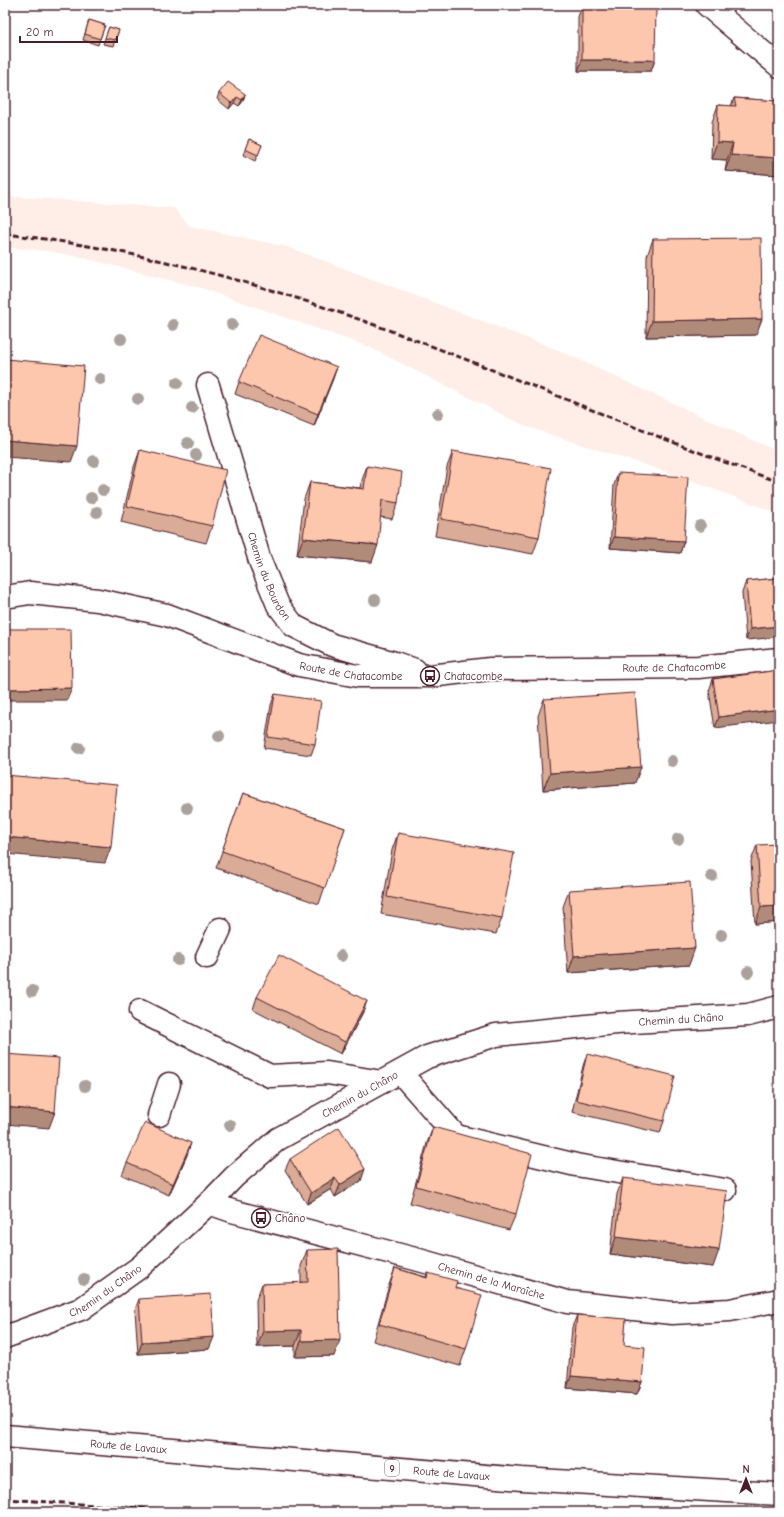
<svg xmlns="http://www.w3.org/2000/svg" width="784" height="1517" font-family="'Comic Neue',sans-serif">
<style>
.built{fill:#feeee7}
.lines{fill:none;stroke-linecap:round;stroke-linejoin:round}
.minor-casing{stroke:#4a1f2b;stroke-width:25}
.major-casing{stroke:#4a1f2b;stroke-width:25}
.minor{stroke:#fff;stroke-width:22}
.major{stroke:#fff;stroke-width:22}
.rail{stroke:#4a1f2b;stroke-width:3;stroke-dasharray:6 3;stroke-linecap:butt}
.tree{fill:#aaa09c}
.wall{fill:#daab96;stroke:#4a1f2b}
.shaded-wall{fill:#b18b7a;stroke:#4a1f2b}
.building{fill:#fdc7ae;stroke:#4a1f2b}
.labels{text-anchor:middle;stroke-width:3.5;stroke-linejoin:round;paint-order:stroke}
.shield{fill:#fff;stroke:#80626b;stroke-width:1}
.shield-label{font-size:10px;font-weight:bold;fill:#4a1f2b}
.street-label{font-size:11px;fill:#4a1f2b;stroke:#fff}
.poi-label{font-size:11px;fill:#4a1f2b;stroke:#fff;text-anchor:start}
</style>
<rect width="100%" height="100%" fill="#fff"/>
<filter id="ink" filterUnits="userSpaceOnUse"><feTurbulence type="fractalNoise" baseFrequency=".025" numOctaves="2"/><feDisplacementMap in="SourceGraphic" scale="8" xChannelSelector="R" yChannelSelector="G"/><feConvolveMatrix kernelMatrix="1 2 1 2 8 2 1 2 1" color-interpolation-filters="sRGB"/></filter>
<g filter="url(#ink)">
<polygon class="built" points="5,196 174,208 190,226 288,247 558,350 779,452 779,514 682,477 527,427 369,347 201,288 92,260 48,251 5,247"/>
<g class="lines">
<g class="minor-casing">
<g id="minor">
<polyline points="707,5 779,66"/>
<path id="s1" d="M208 385 260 561 278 605 294 626 332 645 395 663 415 670"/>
<path id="s2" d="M5 597 30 593 98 600 167 615 299 665 358 676H430L490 669 698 667 779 659"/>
<polyline points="207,957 220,929"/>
<polyline points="140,1011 270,1076 327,1073 382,1082"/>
<polyline points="400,1072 456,1136 576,1165 725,1190"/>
<polyline points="159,1115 169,1084"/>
<path id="s3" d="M209 1203 232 1211 419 1260 567 1302 672 1313 730 1310 779 1300"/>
<path id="s4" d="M5 1337 81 1309 140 1267 209 1203 234 1177 278 1139 427 1057 496 1035 617 1023 748 1015 779 1007"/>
</g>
</g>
<g class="major-casing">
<g id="major">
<path id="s5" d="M5 1436 522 1479 779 1494"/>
</g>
</g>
<use href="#minor" class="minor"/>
<use href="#major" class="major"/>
<g class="rail">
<path d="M5 234C103 245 199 267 293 297 458 350 616 424 779 482"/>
<polyline points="5,1499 198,1512"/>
</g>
</g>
<g class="tree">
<circle cx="232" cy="324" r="6"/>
<circle cx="173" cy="325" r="6"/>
<circle cx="121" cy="339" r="6"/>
<circle cx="100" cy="379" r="6"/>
<circle cx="177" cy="383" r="6"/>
<circle cx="138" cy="399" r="6"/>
<circle cx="192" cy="408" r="6"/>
<circle cx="438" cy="414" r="6"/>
<circle cx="188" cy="443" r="6"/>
<circle cx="196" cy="455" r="6"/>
<circle cx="94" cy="461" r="6"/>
<circle cx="103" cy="490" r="6"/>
<circle cx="91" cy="498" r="6"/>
<circle cx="97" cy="512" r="6"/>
<circle cx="700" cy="526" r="6"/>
<circle cx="375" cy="600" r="6"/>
<circle cx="219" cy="736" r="6"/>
<circle cx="79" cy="748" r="6"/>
<circle cx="672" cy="761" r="6"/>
<circle cx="187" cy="808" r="6"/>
<circle cx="678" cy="839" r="6"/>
<circle cx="712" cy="876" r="6"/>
<circle cx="721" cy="935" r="6"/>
<circle cx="341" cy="956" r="6"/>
<circle cx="178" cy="960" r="6"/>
<circle cx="748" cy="972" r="6"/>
<circle cx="32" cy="991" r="6"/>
<circle cx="85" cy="1086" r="6"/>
<circle cx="230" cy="1125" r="6"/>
<circle cx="84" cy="1279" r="6"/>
</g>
<g class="wall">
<polygon points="582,5 655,60 651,71 578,71 578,17"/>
<polygon points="89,20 105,25 98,45 83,40"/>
<polygon points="109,27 119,30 113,46 103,44"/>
<polygon points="219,93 245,94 243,101 239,106 234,103 229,109 217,99"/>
<polygon points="734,98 779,101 779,175 725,171 727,160 711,159 712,122 718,105 731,106"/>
<polygon points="249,139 262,145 255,161 243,155"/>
<polygon points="653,239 756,335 646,337 647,256"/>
<polygon points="337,367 314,426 235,394 239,382"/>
<polygon points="140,450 212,526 206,543 121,522 134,467"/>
<polygon points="453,451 539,537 533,554 435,536 447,467"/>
<polygon points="367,466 398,503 392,519 380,517 372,562 297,555 304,499 310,482 360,488 361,483"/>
<polygon points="618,473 684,541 680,553 610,548 614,485"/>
<polygon points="779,578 746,640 742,593 746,581"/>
<polygon points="779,670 715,728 709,691 713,679"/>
<polygon points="275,694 315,744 311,755 264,748 271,705"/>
<polygon points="544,699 635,783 543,790 538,716"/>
<polygon points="243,793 345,828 319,904 216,868"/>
<polygon points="398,833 502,918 496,934 381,914 392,850"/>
<polygon points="757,845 779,922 755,924 751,861"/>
<polygon points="569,890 689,965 568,973 563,907"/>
<polygon points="257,997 363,1012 341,1054 253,1009"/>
<polygon points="587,1054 664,1121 660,1133 572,1112 583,1066"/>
<polygon points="433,1127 516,1214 509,1230 410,1203 427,1143"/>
<polygon points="187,1155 169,1195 122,1175 127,1163"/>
<polygon points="290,1159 361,1181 335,1197 331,1189 307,1204 285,1170"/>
<polygon points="623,1178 713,1267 610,1254 617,1194"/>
<polygon points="307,1250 334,1356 295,1357 295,1346 257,1347 256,1300 262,1284 301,1283 301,1266"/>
<polygon points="395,1268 426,1277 428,1273 455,1288 466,1349 460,1366 373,1341 389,1285"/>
<polygon points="139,1299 209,1349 138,1354 135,1310"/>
<polygon points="577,1315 624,1345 642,1382 637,1394 567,1388 572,1327"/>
</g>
<g class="shaded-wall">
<polygon points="582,60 655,60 651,71 578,71"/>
<polygon points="245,94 243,101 239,106"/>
<polygon points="237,97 234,103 229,109 231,103"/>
<polygon points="717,142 733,143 727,160 711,159"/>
<polygon points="731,155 779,158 779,175 725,171"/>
<polygon points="762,319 756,335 646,337 652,321"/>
<polygon points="337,367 333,379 314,426 318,414"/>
<polygon points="5,440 77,446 71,462 5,457"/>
<polygon points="614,537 684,541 680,553 610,548"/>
<polygon points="303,538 378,545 372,562 297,555"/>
<polygon points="779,626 779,637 746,640 750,629"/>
<polygon points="72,688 67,700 5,700 5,689"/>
<polygon points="779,709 779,720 715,728 719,717"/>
<polygon points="641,767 635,783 543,790 550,773"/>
<polygon points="5,837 111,847 105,863 5,854"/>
<polygon points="779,906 779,922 755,924 761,907"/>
<polygon points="695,948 689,965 568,973 574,956"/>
<polygon points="367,1001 363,1012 341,1054 345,1042"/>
<polygon points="5,1107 55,1112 49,1128 5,1124"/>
<polygon points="191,1143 187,1155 169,1195 173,1184"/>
<polygon points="365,1169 361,1181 335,1197 340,1185"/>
<polygon points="335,1178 331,1189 307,1204 311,1193"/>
<polygon points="616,1237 719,1250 713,1267 610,1254"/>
<polygon points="301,1330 295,1346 257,1347 263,1331"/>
<polygon points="214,1337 209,1349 138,1354 142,1342"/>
<polygon points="340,1340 334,1356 295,1357 301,1341"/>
<polygon points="571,1376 642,1382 637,1394 567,1388"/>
</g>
<g class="building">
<polygon points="582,5 656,7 655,60 582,60"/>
<polygon points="89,20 105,25 100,39 85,34"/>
<polygon points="109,27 119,30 115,40 105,38"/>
<polygon points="228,82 245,94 242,100 237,97 231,103 219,93"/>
<polygon points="734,98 779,101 779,158 731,155 733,143 717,142 718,105 736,106"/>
<polygon points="249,139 262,145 258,155 245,149"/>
<polygon points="761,238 762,319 652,321 653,239"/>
<polygon points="259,335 337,367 318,414 239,382"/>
<polygon points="5,359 84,366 77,446 5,440"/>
<polygon points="140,450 226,470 212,526 127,506"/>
<polygon points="453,451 551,468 539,537 441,519"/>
<polygon points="367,466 402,472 398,503 382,500 378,545 303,538 310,482 364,489"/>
<polygon points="618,473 688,477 684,541 614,537"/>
<polygon points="779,578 779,626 750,629 746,581"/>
<polygon points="5,629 71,629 72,688 5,689"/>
<polygon points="779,670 779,709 719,717 713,679"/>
<polygon points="635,693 641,767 550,773 544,699"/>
<polygon points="275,694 321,701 315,744 268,737"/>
<polygon points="5,775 117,785 111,847 5,837"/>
<polygon points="243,793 345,828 325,888 222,851"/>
<polygon points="398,833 514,853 502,918 387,897"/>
<polygon points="779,844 779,906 761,907 757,845"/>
<polygon points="690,882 695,948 574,956 569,890"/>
<polygon points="279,955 367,1001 345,1042 257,997"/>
<polygon points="5,1054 59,1058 55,1112 5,1107"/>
<polygon points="587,1054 675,1076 664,1121 576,1100"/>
<polygon points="145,1122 191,1143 173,1184 127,1163"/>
<polygon points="339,1127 365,1169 340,1185 335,1178 311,1193 290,1159"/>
<polygon points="433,1127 532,1154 516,1214 416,1186"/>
<polygon points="623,1178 727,1191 719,1250 616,1237"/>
<polygon points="338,1249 340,1340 301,1341 301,1330 263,1331 262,1284 308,1282 307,1250"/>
<polygon points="395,1268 427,1278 428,1273 457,1281 455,1288 482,1295 466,1349 379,1324"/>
<polygon points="211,1294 214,1337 142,1342 139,1299"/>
<polygon points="577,1315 626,1319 624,1345 645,1347 642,1382 571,1376"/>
</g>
</g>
<defs>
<g id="bus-ring" transform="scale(1)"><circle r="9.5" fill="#fff" stroke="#4a1f2b" stroke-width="1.5"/><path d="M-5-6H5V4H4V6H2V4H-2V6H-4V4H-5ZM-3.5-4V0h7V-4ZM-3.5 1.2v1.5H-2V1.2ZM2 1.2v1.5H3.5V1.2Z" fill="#4a1f2b"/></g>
</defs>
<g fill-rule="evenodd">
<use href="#bus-ring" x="430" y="676"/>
<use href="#bus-ring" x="261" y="1218"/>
</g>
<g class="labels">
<rect class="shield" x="385" y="1460" width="14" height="16" rx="3"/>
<g class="shield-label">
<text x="392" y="1472">9</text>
</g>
<g class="street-label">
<text dy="4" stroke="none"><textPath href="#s1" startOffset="201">Chemin du Bourdon</textPath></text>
<text dy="4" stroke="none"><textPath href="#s2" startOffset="682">Route de Chatacombe</textPath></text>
<text dy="4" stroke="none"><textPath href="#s2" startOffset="358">Route de Chatacombe</textPath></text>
<text dy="4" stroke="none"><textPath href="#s4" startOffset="770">Chemin du Châno</textPath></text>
<text dy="4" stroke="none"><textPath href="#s4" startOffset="435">Chemin du Châno</textPath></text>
<text dy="4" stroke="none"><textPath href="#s3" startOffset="293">Chemin de la Maraîche</textPath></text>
<text dy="4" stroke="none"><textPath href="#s4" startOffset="111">Chemin du Châno</textPath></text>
<text dy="4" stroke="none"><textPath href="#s5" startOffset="124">Route de Lavaux</textPath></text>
<text dy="4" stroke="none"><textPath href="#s5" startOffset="448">Route de Lavaux</textPath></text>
</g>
<g class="poi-label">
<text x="444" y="680">Chatacombe</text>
<text x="275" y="1222">Châno</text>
</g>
</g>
<rect width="784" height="1517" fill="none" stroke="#fff" stroke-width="20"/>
<rect x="10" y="10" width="764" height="1497" fill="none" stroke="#4a1f2b" stroke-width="1.5" filter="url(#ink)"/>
<g transform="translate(746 1479)" stroke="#ffffff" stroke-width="3" paint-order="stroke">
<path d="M0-3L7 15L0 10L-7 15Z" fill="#4a1f2b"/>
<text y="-6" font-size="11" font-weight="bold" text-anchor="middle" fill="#4a1f2b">N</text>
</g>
<path d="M20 36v6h97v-6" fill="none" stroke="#4a1f2b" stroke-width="2"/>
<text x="26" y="36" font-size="12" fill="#4a1f2b" stroke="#ffffff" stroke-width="3" paint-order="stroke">20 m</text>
</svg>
